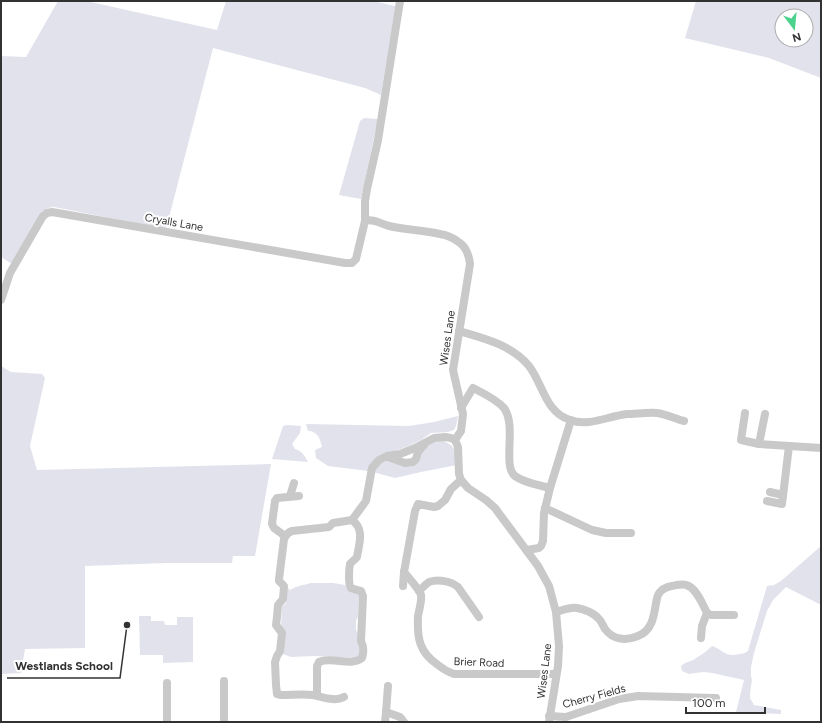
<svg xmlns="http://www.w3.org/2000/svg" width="822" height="723" font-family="Figtree,sans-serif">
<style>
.green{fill:#e2e2ed;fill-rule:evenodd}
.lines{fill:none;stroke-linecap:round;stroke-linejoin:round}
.minor{stroke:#c9c9c9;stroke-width:8}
.labels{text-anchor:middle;stroke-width:4;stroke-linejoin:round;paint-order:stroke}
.street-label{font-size:11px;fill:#323232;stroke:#fff}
.leader{fill:none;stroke:#323232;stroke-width:1.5}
.callout-dot{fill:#323232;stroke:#fff;stroke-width:1.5}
.callout-label{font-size:12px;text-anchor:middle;font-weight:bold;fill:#323232;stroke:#fff;stroke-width:4;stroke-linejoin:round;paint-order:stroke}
</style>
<rect width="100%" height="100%" fill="#fff"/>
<g class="green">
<polygon points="58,1 86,1 217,30 226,1 373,1 395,6 395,8 381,95 365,88 213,48 166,229 54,207 48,208 41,212 12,264 1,257 1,56 26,57"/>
<path d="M696 1H821V78L769 58 685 38ZM782 16H806V40H782Z"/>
<polygon points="364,118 378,119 361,199 339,195 360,121"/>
<polygon points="1,366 11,372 42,374 45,378 30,446 37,470 271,464 255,556 233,556 232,563 167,563 85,566 85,648 25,649 21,673 1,674"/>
<path d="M458 416 456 426 454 430 448 432 431 433 421 440 406 447 384 455 368 471 328 466 316 458 315 450 322 447C320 439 318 431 308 431L306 424 409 426 434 422Z"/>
<path d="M287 425 301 426 300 433 292 444 295 449C302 451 305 456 308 462L272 459 283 426Z"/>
<path d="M445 440V442C457 446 455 454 457 465L421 472 395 478 373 472 382 459 406 464 428 443Z"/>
<path d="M821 546V605L786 587 773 600 767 611 754 653 751 667V676L752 680 750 693V698L754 705 781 710V714L736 712 744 680 712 673 703 672 689 674 682 671 681 666C685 662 689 662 693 660 700 656 707 651 712 646 724 650 725 658 739 654 743 654 745 653 748 651L750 644 767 586 774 585 781 581Z"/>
<path d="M311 583H333L345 585 347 588 359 595 358 617 356 621V630L358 634 360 654 357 658 314 656 291 657 283 654 285 633 281 627 282 607 286 603 287 587 290 590C296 586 304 585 311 583Z"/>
<polygon points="139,616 151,616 151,621 164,621 165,625 177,625 177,617 193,617 193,662 163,663 163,655 140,655"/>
</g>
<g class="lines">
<g class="minor">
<path d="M400 1 378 140 367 189 365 201V221C373 218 381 224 389 226 406 230 423 230 440 234 447 235 455 239 460 243 467 248 469 256 470 264L453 370 463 414 461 431 455 440"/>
<polyline points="1,300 10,273 43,216 47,213 52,212 345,263 352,263 356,259 365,221"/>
<path d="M459 331C483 338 512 345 529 366 543 384 545 412 570 420 589 427 608 416 627 414 634 414 650 412 657 413 666 414 675 419 684 421"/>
<path d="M461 408 473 388C483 393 496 399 504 408 517 425 502 466 515 476 524 483 539 485 550 488"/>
<polyline points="745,413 741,440 759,444 821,448"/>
<polyline points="455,440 458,447 459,474 461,480 468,488 486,500 495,508 538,566 549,586 556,612 559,646 558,666 549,722"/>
<polyline points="759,444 765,414"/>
<polyline points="388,457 405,463 413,462 416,459 418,452 424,445"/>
<path d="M461 480 451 489 445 500 438 506 434 507 418 504 415 511 404 572C408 577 420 590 421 595 422 600 419 611 418 616 417 638 419 652 438 665 443 669 448 672 454 674H556"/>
<polyline points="770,492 783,495"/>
<polyline points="290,496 294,483"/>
<polyline points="767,501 782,504 789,446"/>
<polyline points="545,508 592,530 606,533 631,533"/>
<polyline points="285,536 274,528 272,524 275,501 277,498 299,496"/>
<polyline points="527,550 539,548 541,546 543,541 544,513 550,488 571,420"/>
<polyline points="403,586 404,572"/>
<path d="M419 591C422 588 426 584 429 582 438 579 451 581 458 587L479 617"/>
<path d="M556 612C563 610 570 607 577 608 584 609 594 613 599 619 602 622 603 626 605 629 613 640 626 641 638 636 652 631 654 616 656 603 657 599 657 595 660 592 664 587 671 586 677 585 679 585 683 584 686 585 696 587 703 605 707 613L711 615H734"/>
<polyline points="701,638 702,626 707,613"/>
<path d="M314 695 316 694 317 693V666L319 662C332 656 351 667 362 658 364 652 364 647 361 641L363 596 361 591C358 590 353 589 351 588 348 584 349 569 350 564 352 561 355 560 357 557 359 544 365 529 352 520L366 501 372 468 379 460 387 456 400 454 415 448 434 438 445 437 451 438 455 440"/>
<path d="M344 697C335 702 323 697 313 695 303 694 292 695 281 695L277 694 276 685 275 662 277 656 280 651 282 633 276 625 277 617 278 605 283 599 284 586 279 581V579L284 539C286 535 288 532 292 531L329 527 333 523 352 520"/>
<polyline points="386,712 388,686"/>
<polyline points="549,716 566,717 619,699 638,696 716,698"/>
<polyline points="167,722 167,683"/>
<polyline points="224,722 224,681"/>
<polyline points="385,722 386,712 400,717 404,722"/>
</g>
</g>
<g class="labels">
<g class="street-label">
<text transform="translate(174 222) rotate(10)" y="4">Cryalls Lane</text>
<text transform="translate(447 338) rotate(-82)" y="4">Wises Lane</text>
<text transform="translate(479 662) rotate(2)" y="4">Brier Road</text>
<text transform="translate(544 671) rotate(-83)" y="4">Wises Lane</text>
<text transform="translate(594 696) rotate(-15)" y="4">Cherry Fields</text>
</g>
</g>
<path class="leader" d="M127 625L120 678H7"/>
<circle class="callout-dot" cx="127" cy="625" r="4"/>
<g class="callout-label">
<text x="64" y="670">Westlands School</text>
</g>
<rect width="822" height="723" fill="none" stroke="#323232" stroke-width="4"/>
<g transform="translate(794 28) rotate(164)"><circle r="19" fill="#ffffff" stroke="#adadad"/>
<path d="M0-3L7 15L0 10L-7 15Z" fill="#4bd28d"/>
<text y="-6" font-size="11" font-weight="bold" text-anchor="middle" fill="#323232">N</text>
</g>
<path d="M686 707v6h79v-6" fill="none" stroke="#323232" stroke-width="2"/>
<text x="692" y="707" font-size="12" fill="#323232" stroke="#ffffff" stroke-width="3" paint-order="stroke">100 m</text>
</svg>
